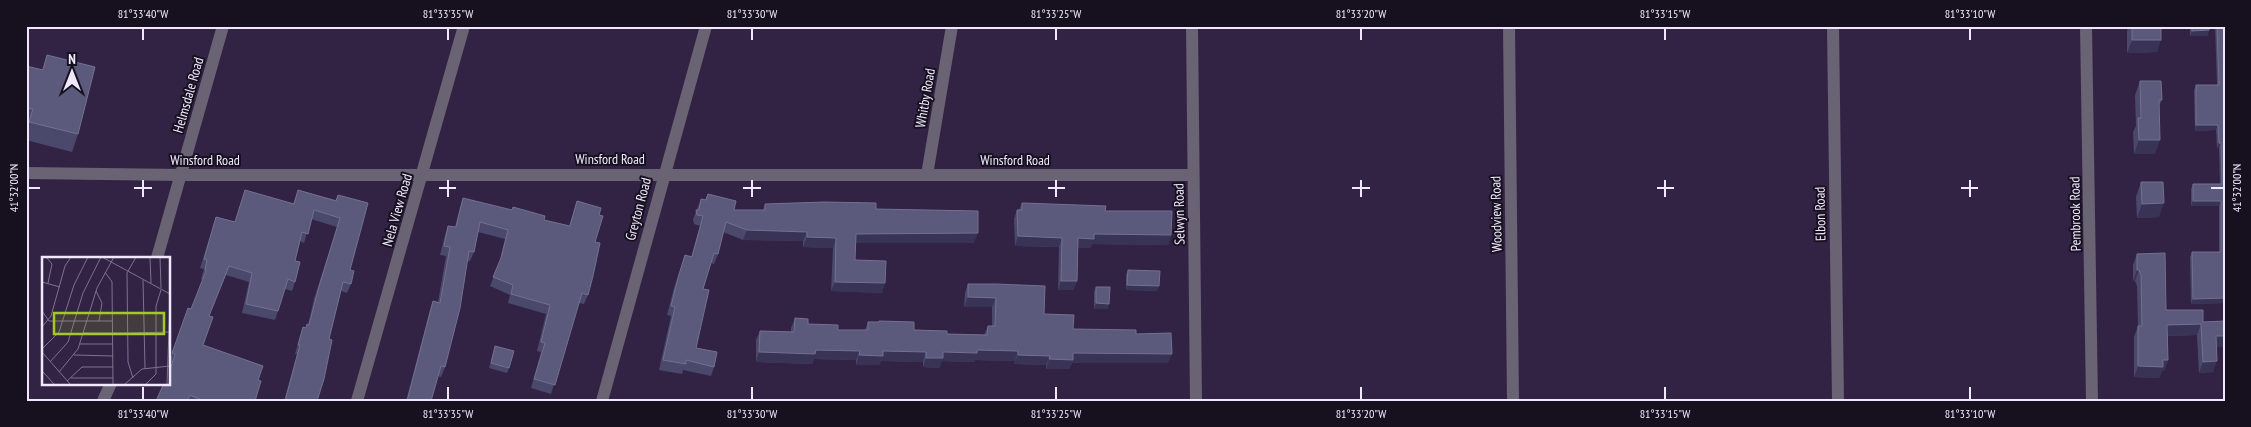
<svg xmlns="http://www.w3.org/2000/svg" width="2251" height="427" font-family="'PT Sans Narrow',sans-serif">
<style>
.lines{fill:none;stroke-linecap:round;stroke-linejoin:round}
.street{stroke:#6a6374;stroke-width:12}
.wall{fill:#4a496c}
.shaded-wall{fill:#393355}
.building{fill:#5b5a7c;stroke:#737090}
.ticks{fill:none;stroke:#f0e8fe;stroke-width:2}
.labels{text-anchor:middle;stroke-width:4;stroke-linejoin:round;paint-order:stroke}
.street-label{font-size:14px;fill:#f0e8fe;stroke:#17111f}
.inset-road{fill:none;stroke:#7e728e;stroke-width:1}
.view{fill:#a3c927;fill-opacity:0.15;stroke:#a3c927;stroke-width:2.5}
.inset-edge{fill:none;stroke:#f0e8fe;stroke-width:2.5}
.neatline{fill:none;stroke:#f0e8fe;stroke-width:2}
.ticks-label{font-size:12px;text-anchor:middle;fill:#f0e8fe}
</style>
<rect width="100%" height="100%" fill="#322344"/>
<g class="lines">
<g class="street">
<polyline points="1192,26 1196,401"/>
<polyline points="1509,26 1513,401"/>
<polyline points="1833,26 1838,401"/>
<polyline points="2086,26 2092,401"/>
<polyline points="26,173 181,175 1193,175"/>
<polyline points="927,175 952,26"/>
<polyline points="157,258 223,26"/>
<polyline points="103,401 111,383"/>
<polyline points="357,401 464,26"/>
<polyline points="602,401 706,26"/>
</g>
</g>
<g class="wall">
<polygon points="2129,26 2161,26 2157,52 2127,53 2127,31"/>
<polygon points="2190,26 2209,26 2209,30 2207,36 2190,36"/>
<polygon points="2215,26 2225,26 2225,303 2191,304 2190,257 2192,252 2219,252 2219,206 2191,206 2191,189 2193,184 2220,184 2219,148 2217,148 2216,130 2195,131 2194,90 2196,85 2217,85"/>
<polygon points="47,55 78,134 72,152 26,140 26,66 42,70"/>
<polygon points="2140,81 2162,100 2159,106 2155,154 2134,154 2133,132 2136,126 2135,95"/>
<polygon points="2141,182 2159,217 2137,218 2136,197"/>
<polygon points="245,190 293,204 298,190 336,200 338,195 350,270 351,284 347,293 341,291 329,339 317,401 284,401 297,354 295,354 300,336 303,327 306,328 308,325 314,299 337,227 311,219 304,243 300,241 295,261 295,282 292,291 285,289 275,320 242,313 249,282 226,275 209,316 203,345 258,380 255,401 156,401 170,368 172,363 169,362 188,308 191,309 203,280 201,279 204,269 200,268 216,217 235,222"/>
<polygon points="708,194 734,210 763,210 765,204 876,209 974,243 855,243 855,260 882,293 831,291 833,248 803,247 803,241 743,240 723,232 718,254 714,264 711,263 703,289 696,348 714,367 711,376 683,370 682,374 659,370 671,316 667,315 674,288 685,255 691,257 700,226 694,224 693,219 701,199 705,200"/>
<polygon points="463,198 544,220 569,226 577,201 599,215 588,295 584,304 579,303 551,394 531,388 541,352 537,351 546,314 508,303 510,295 490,286 499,264 505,239 478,232 474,252 470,261 467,261 445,367 441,377 438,376 431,401 406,401 430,310 433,301 438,302 446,256 440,255 445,235 448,226 455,227 460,207"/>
<polygon points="1022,203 1105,211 1171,235 1168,245 1092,244 1090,248 1078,248 1077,281 1073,290 1058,290 1059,247 1015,246 1014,219 1017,210 1019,210"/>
<polygon points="2137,254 2166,310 2203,322 2225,321 2225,347 2217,347 2213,372 2199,373 2197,335 2168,336 2168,360 2164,371 2162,371 2159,378 2134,377 2134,337 2138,326 2137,286 2135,281 2133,281 2133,265"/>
<polygon points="1128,270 1157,291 1126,290 1126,275"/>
<polygon points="968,284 1044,314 1073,329 1136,334 1168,363 1072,363 1069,369 1046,369 1046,365 1014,364 1015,361 975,360 974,362 942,361 939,368 923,367 923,362 881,361 879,365 856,365 856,360 814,359 812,364 756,362 756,340 760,331 791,332 791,328 795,318 808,324 838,330 865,330 868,322 878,322 879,321 914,330 947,334 984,335 988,326 992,326 992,307 964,307 965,293"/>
<polygon points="1096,287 1108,309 1094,309 1094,292"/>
<polygon points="495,346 509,368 507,373 489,368"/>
</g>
<g class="shaded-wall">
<polygon points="2209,30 2207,36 2190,36 2192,31"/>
<polygon points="2132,40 2161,40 2157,52 2127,53"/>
<polygon points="2196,125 2218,125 2216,130 2195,131"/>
<polygon points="2139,140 2160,140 2155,154 2134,154"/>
<polygon points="2219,143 2221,143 2219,148 2217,148"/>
<polygon points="2193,201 2221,201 2219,206 2191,206"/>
<polygon points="2164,203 2159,217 2137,218 2142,204"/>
<polygon points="747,230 807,232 803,241 743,240"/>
<polygon points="978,233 974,243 852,243 856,234"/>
<polygon points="1094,234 1171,235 1168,245 1092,244 1090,248 1074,248 1078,238"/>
<polygon points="1018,236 1062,238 1059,247 1015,246"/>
<polygon points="807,237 836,238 833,248 803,247"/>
<polygon points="2137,270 2139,270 2135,281 2133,281"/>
<polygon points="1061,281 1077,281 1073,290 1058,290"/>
<polygon points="835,282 885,283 882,293 831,291"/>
<polygon points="1127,285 1159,286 1157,291 1126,290"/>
<polygon points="968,297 996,298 992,307 964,307"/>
<polygon points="2225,298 2225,303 2191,304 2193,299"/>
<polygon points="1096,303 1109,304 1108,309 1094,309"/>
<polygon points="2201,324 2197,335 2163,336 2167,325"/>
<polygon points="2216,336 2225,336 2225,347 2212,347"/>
<polygon points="816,350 860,351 856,360 814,359 812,364 756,362 759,352"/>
<polygon points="977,350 1018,351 1015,361 975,360 974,362 942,361 939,368 923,367 926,358 943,352"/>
<polygon points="883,351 926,352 923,362 881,361 879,365 856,365 859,355"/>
<polygon points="1073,353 1172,354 1168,363 1072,363 1069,369 1046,369 1049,359"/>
<polygon points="1018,355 1050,356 1046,365 1014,364"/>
<polygon points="2163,360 2168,360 2164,371 2162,371 2159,378 2134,377 2138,366"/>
<polygon points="2217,361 2213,372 2199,373 2203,362"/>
</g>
<g class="building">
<rect x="2132" y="26" width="29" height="14"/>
<polygon points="2192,26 2209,26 2209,30 2192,31"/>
<polygon points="2217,26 2225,26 2225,298 2193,299 2192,252 2221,252 2221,201 2193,201 2193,184 2222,184 2221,143 2219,143 2218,125 2196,125 2196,85 2219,85"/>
<polygon points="47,55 95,67 78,134 29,122 33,109 26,108 26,66 43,70"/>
<polygon points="2140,81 2161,81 2162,100 2159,100 2160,140 2139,140 2138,118 2141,118"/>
<polygon points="2141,182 2163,182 2164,203 2142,204"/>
<polygon points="245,190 294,204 298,190 336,201 338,195 368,203 350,270 354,271 351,284 343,282 329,339 332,340 324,379 317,401 285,401 300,345 298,345 303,327 306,328 307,324 309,325 318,290 340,218 314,210 308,234 302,232 295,261 300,262 295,282 288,279 278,311 246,304 252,273 229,266 209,316 213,317 203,345 263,366 258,380 261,381 255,401 204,401 190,395 187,401 156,401 164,383 169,383 169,372 172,364 175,354 172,353 188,308 191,309 206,271 205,270 207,260 204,259 216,217 235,222"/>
<polygon points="708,194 736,201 734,210 765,210 765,204 825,202 876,203 876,209 978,211 978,233 856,234 855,260 886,261 885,283 835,282 836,238 807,237 807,232 747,230 726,222 718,254 714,253 703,289 709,290 696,348 717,352 714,367 686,360 686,364 663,360 675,307 671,306 678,278 685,255 692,257 703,216 697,215 696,210 699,210 701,199 706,200"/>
<polygon points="463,198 512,210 513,207 545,216 544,220 570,226 577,201 601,208 599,215 603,216 595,242 600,243 593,276 588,295 582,293 555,385 534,379 545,343 541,342 550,305 511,294 513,285 493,277 501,258 508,230 480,222 474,252 469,251 460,308 445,367 441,366 431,401 407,401 433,301 440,303 450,247 444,246 448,226 456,227"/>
<polygon points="1022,203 1106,206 1105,211 1172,211 1171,235 1094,234 1094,239 1078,238 1077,281 1061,281 1062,238 1018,236 1017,210 1022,210"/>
<polygon points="2165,253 2166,310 2203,310 2203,322 2225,321 2225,336 2216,336 2217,361 2203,362 2201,324 2167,325 2168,360 2163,360 2163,367 2138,366 2138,326 2142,326 2141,275 2139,270 2137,270 2137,254"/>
<polygon points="1128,270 1160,271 1159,286 1127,285"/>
<polygon points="968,284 996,284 1045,286 1044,314 1074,315 1073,329 1136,330 1136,334 1171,333 1172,354 1073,353 1073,360 1049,359 1050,356 1018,355 1018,351 977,350 977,353 943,352 943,358 926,358 926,352 883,351 883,356 859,355 860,351 816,350 815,354 759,352 760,331 794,332 795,318 808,319 808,324 838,325 838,330 868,330 868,322 879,322 879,321 914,322 914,330 947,331 947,334 987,335 988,326 995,326 996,298 968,297"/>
<polygon points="1096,287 1110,287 1109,304 1096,303"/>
<polygon points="495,346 514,351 509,368 491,363"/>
</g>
<path class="ticks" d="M143 28V40M448 28V40M752 28V40M1056 28V40M1361 28V40M1665 28V40M1970 28V40M143 180V197M448 180V197M752 180V197M1056 180V197M1361 180V197M1665 180V197M1970 180V197M28 188H40M134 188H152M439 188H456M743 188H761M1048 188H1065M1352 188H1370M1657 188H1674M1961 188H1978M2211 188H2224M143 387V400M448 387V400M752 387V400M1056 387V400M1361 387V400M1665 387V400M1970 387V400"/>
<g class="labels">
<g class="street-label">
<text transform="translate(188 95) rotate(-74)" y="5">Helmsdale Road</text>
<text transform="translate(925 98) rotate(-80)" y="5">Whitby Road</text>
<text x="610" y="164">Winsford Road</text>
<text x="205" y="165">Winsford Road</text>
<text x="1015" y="165">Winsford Road</text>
<text transform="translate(638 209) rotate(-75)" y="5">Greyton Road</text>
<text transform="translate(397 210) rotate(-74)" y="5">Nela View Road</text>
<text transform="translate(1179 214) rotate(-91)" y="5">Selwyn Road</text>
<text transform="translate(1496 214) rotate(-91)" y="5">Woodview Road</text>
<text transform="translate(1820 214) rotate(-91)" y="5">Elbon Road</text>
<text transform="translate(2075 214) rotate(-91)" y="5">Pembrook Road</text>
</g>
</g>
<g transform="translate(42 257)">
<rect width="128" height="128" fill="#322344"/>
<path class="inset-road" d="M60 0 128 37M108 0 109 26M118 0 119 31M5 1 10 7 6 26M63 15 70 25 71 127M101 23 103 111M0 25 18 30M54 34 60 46 57 64M0 54 7 64H70M0 70 9 59 23 9 29 0M41 76H70M70 76H86M86 76 127 75M38 87H71M0 92 17 75 32 28 46 0M0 95 28 127M32 98 71 99M8 105 26 85 41 36 59 0M1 115 12 127M17 115 36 92 55 31 72 0M29 121H71M91 121 86 105 85 16 94 0M25 124 40 110H71M83 127 100 112 128 109M104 127 114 117V49L119 33M125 127 128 45"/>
<path class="view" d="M12 56H122V77H12Z"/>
<rect width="128" height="128" class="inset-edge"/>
</g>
<rect width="2251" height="427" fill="none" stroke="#17111f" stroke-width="55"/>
<g transform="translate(72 72)" stroke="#17111f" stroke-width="4" paint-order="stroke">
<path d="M0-4L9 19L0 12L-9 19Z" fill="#f0e8fe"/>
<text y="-8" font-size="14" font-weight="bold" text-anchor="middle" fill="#f0e8fe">N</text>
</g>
<rect x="28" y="28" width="2196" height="372" class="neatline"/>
<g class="ticks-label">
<text x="143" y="18">81°33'40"W</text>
<text x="448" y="18">81°33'35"W</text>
<text x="752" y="18">81°33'30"W</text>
<text x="1056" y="18">81°33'25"W</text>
<text x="1361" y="18">81°33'20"W</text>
<text x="1665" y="18">81°33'15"W</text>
<text x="1970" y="18">81°33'10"W</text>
<text transform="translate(14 188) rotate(-90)" y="4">41°32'00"N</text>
<text transform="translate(2237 188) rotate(-90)" y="4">41°32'00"N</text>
<text x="143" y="418">81°33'40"W</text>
<text x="448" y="418">81°33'35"W</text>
<text x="752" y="418">81°33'30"W</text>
<text x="1056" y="418">81°33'25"W</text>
<text x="1361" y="418">81°33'20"W</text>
<text x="1665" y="418">81°33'15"W</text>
<text x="1970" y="418">81°33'10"W</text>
</g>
</svg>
